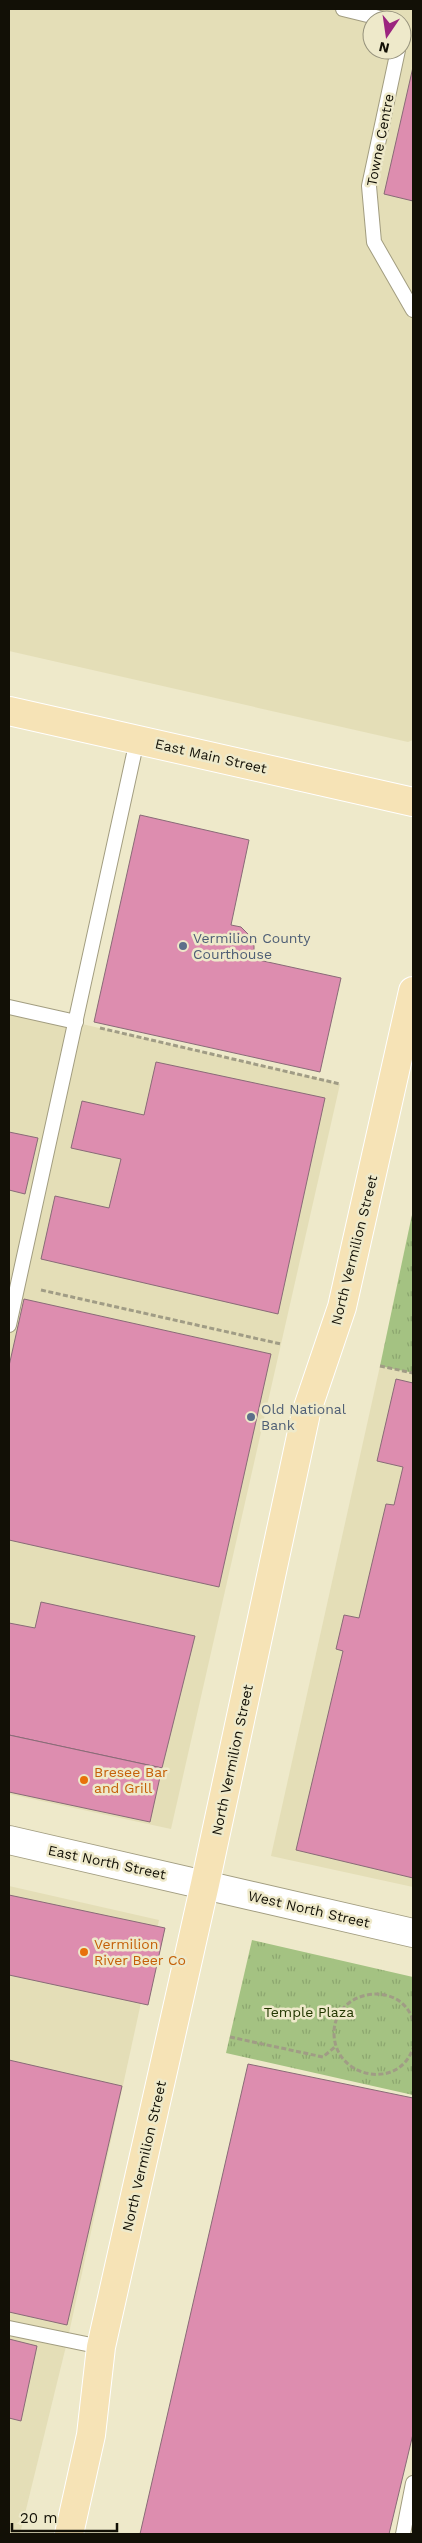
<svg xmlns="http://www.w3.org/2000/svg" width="422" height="2543" font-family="'Work Sans',sans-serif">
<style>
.built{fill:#e4deb7;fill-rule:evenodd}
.grass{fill:url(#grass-tufts)}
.building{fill:#dd8daf;stroke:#896b77}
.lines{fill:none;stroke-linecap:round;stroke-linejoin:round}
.service-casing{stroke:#a29d80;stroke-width:16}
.minor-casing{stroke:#a29d80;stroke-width:30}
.primary-casing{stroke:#fff;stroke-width:30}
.path{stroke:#a09c85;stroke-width:3;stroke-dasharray:5 2.5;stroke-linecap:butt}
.service{stroke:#fff;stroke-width:14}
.minor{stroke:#fff;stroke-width:28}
.primary{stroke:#f6e3b6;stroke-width:28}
.service-dot{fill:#5c6f8a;stroke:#eee9ca;stroke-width:2}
.food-dot{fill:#e8710a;stroke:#eee9ca;stroke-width:2}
.labels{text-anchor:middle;stroke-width:5;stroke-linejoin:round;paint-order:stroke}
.street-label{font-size:14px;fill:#121006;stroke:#eee9ca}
.service-label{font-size:14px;fill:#4e5e75;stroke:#eee9ca;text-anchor:start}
.food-label{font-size:14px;fill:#c56008;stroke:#eee9ca;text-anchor:start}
.park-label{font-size:14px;fill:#223700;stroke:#eee9ca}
</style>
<defs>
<pattern id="grass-tufts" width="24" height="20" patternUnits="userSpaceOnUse" patternTransform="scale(1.25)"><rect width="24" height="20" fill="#a4c282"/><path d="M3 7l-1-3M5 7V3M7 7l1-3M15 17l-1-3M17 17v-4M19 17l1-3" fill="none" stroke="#8ca66f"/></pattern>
</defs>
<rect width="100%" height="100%" fill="#eee9ca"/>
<g class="built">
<path d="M9 9H413V740L408 742 9 651ZM372 20H402V50H372Z"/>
<polygon points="9,1007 340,1084 171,1829 9,1794"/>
<polygon points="380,1366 413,1373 413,1887 271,1856"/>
<polygon points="9,1886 159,1920 67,2342 20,2534 9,2534"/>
</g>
<g class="grass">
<polygon points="413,1210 413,1373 380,1366"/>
<polygon points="252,1940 413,1977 413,2095 226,2053"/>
</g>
<g class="building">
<polygon points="413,67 413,201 384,194"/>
<polygon points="140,815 249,840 231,925 241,927 254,940 254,959 341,978 320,1072 94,1022"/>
<polygon points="156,1062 325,1098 278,1314 41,1259 55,1196 109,1208 121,1159 71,1148 82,1101 144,1115"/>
<polygon points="9,1132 38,1138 25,1194 9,1190"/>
<polygon points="24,1299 271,1354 219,1587 9,1540 9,1366"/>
<polygon points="396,1379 413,1383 413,1878 296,1850 343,1651 336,1649 344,1615 359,1618 386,1504 394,1505 403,1467 377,1461"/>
<polygon points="41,1602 195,1636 162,1768 9,1735 9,1623 35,1628"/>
<polygon points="9,1735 162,1768 150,1822 9,1792"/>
<polygon points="9,1895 165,1928 148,2005 9,1975"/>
<polygon points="9,2060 122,2086 67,2325 9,2312"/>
<polygon points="248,2064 413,2098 413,2434 389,2534 140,2534"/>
<polygon points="9,2339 37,2346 21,2421 9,2418"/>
</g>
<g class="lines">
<g class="service-casing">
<g id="service">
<polyline points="343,9 388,20"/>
<polyline points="398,50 369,186 374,242 413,310"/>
<polyline points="9,1007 76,1022"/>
<polyline points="9,1325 137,740"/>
<polyline points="9,2328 101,2347"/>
<polyline points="403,2534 413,2483"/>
</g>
</g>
<g class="minor-casing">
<polyline id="minor" points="9,1840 413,1933"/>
</g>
<g class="primary-casing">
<g id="primary">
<polyline points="9,711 413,802"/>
<polyline points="69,2534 91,2435 101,2347 205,1884 306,1413 342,1307 413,991"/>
</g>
</g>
<g class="path">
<polyline points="100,1028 340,1084"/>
<polyline points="41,1290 281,1344"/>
<polyline points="380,1366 413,1373"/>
<path d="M413 2020C399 1978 333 1990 334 2034 335 2078 399 2091 413 2048"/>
<polyline points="230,2037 323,2057 336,2046"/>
</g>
<use href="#service" class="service"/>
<use href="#minor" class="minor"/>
<use href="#primary" class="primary"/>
</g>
<g class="service-dot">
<circle cx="183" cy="946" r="5"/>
<circle cx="251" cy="1417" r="5"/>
</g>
<g class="food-dot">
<circle cx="84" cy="1780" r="5"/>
<circle cx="84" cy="1952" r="5"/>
</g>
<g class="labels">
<g class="street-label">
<text transform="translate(380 140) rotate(-79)" y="5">Towne Centre</text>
<text transform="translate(211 756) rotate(13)" y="5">East Main Street</text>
<text transform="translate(354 1250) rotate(-76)" y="5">North Vermilion Street</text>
<text transform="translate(232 1760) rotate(-78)" y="5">North Vermilion Street</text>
<text transform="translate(107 1862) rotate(12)" y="5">East North Street</text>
<text transform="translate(309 1909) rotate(13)" y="5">West North Street</text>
<text transform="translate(144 2156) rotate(-77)" y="5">North Vermilion Street</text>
</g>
<g class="service-label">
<text x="193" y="943">Vermilion County<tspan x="193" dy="16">Courthouse</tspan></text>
<text x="261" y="1414">Old National<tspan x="261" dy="16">Bank</tspan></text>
</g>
<g class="food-label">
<text x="94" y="1777">Bresee Bar<tspan x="94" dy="16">and Grill</tspan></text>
<text x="94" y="1949">Vermilion<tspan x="94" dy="16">River Beer Co</tspan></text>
</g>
<g class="park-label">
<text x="309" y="2017">Temple Plaza</text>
</g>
</g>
<rect width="422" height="2543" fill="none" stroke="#121006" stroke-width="20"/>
<g transform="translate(387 35) rotate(193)"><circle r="24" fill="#eee9ca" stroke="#96927c"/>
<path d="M0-4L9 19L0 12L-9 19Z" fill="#9c257f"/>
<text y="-8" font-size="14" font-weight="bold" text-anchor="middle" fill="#121006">N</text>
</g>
<path d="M12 2523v8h105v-8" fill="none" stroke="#121006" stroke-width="2.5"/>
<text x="20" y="2523" font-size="15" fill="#121006" stroke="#eee9ca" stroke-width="4" paint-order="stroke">20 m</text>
</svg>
